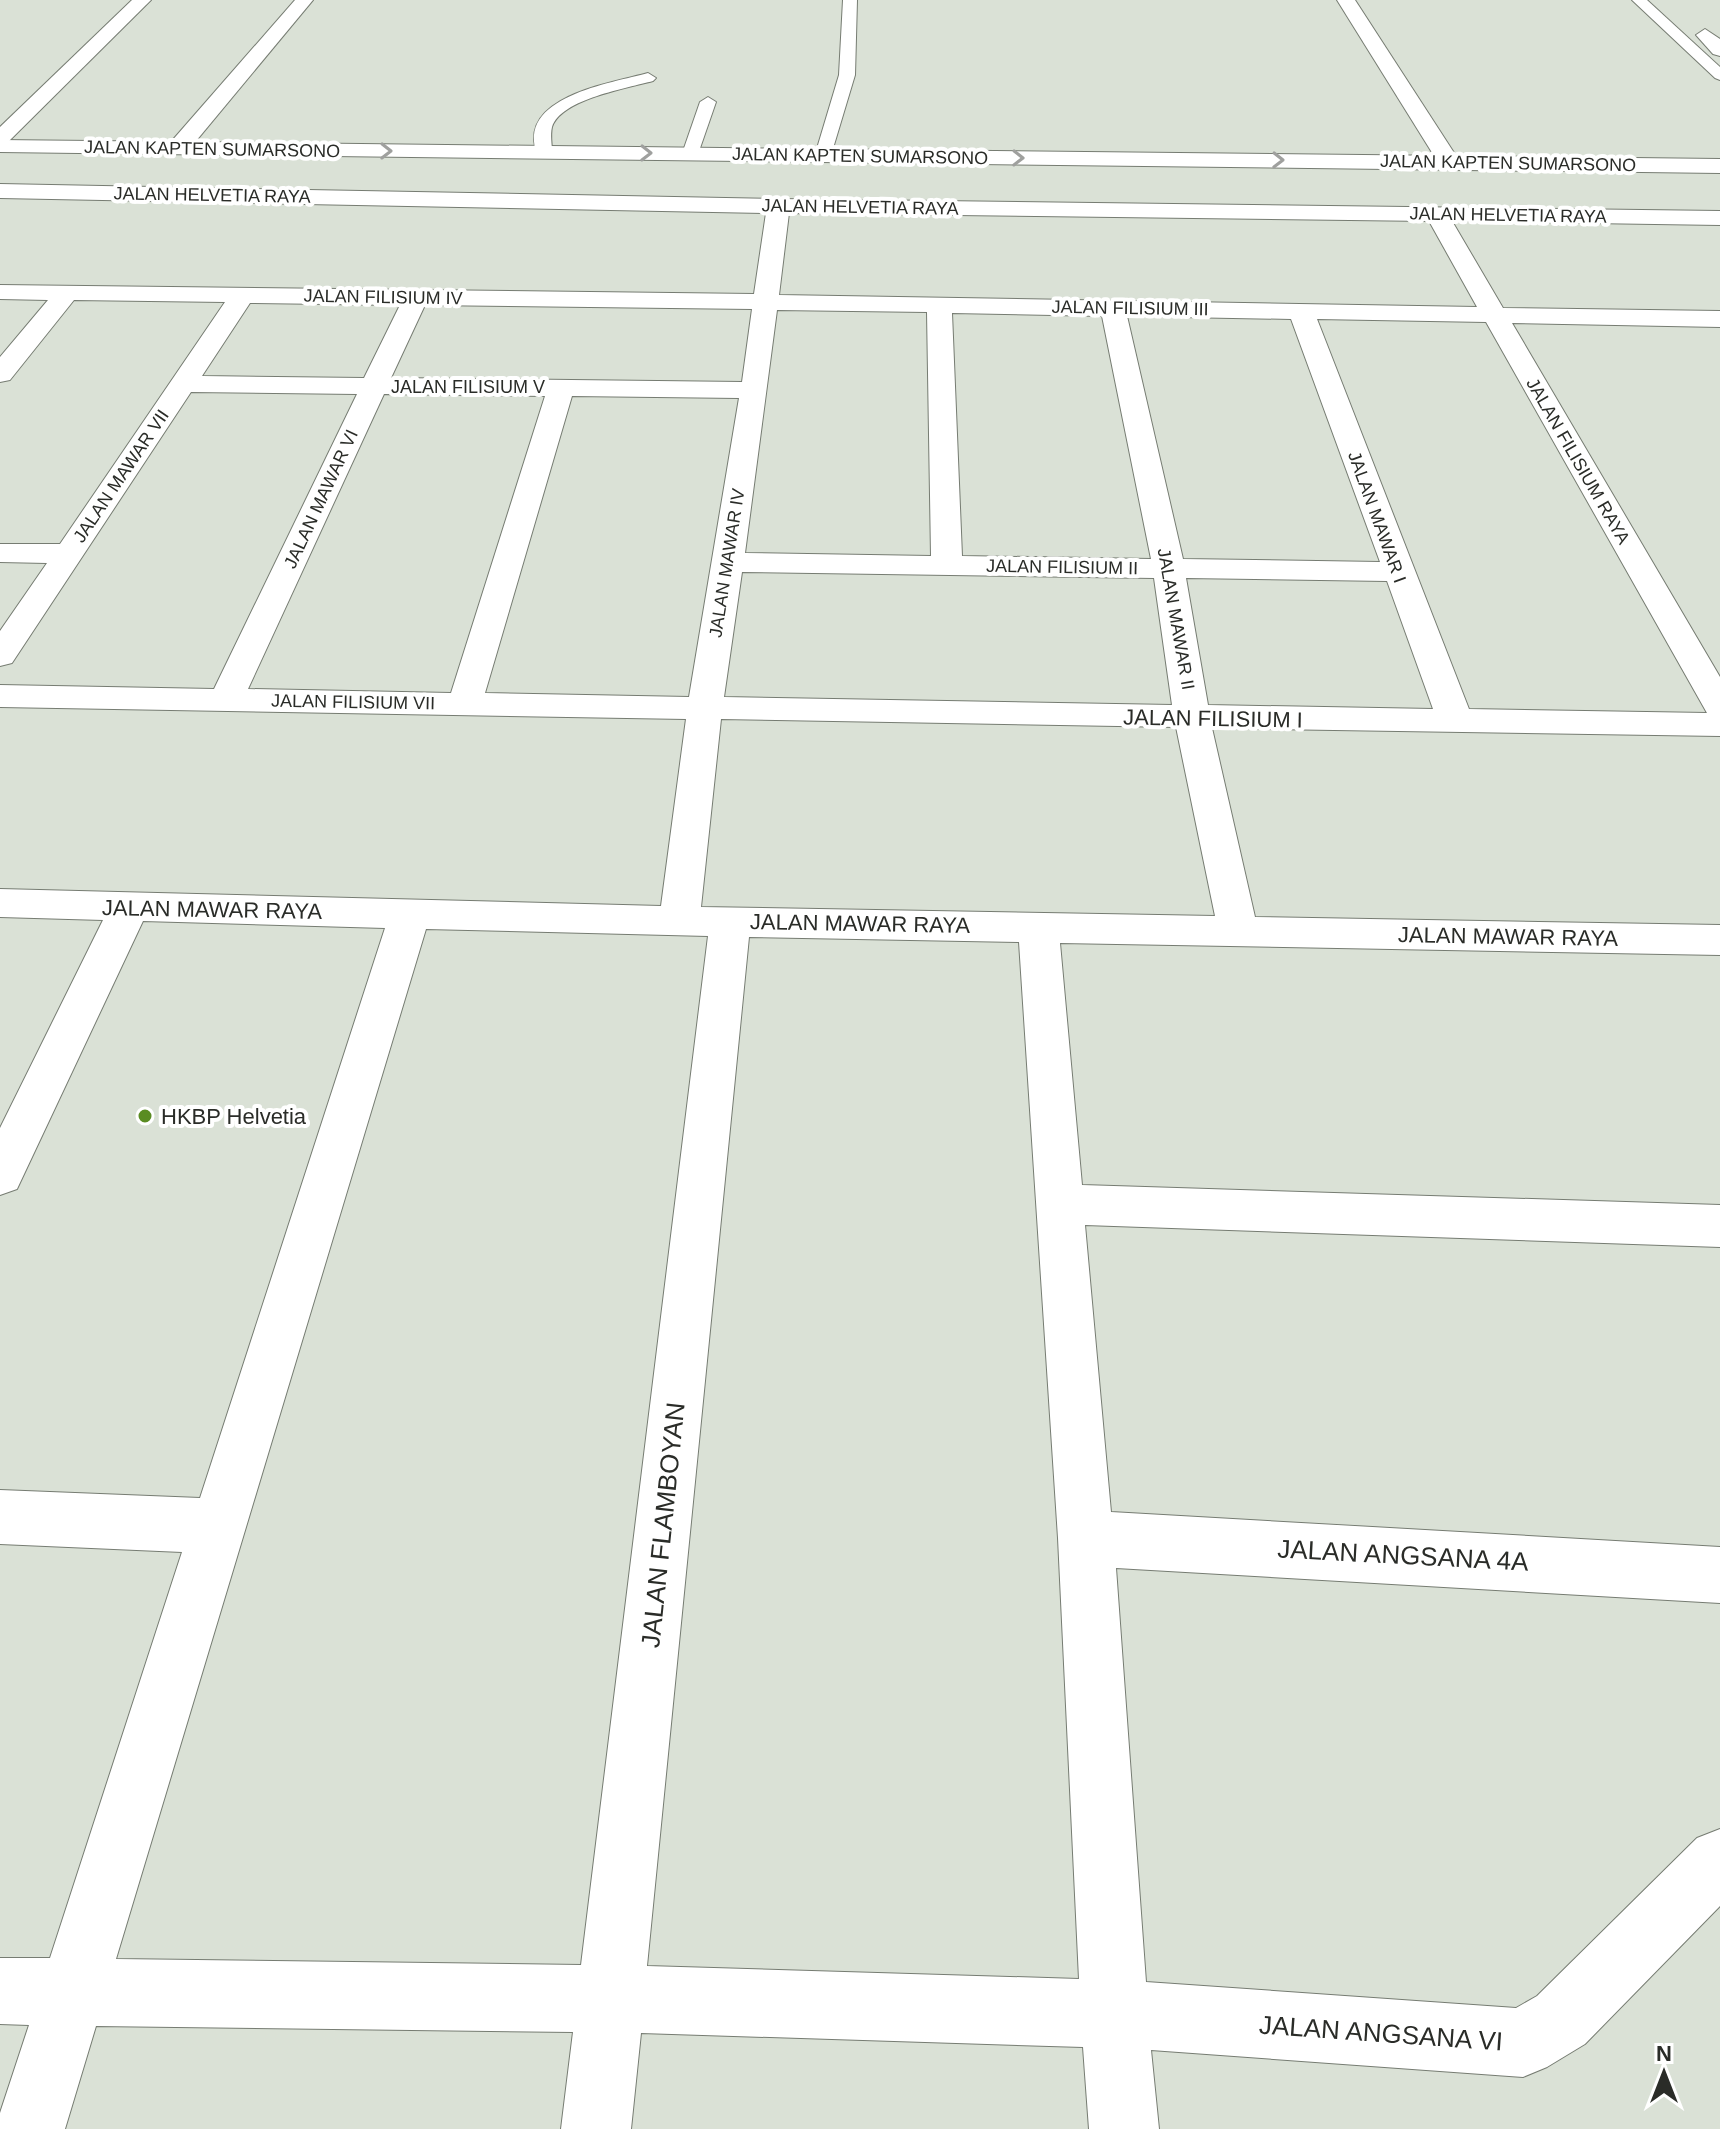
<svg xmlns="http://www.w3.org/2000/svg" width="1720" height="2129" font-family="Arial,sans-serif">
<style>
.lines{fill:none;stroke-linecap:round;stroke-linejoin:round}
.service-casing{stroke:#767c72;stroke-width:2}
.minor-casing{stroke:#767c72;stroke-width:2}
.trunk-casing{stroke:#767c72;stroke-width:2}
.service{fill:#fff;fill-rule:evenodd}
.minor{fill:#fff;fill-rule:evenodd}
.trunk{fill:#fff;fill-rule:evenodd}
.oneway{stroke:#9fa09e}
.poi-dot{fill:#5a8c22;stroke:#fff;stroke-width:3}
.labels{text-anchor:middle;stroke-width:8;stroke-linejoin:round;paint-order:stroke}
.far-street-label{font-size:18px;fill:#2a2c28;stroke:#fff}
.street-label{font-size:22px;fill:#2a2c28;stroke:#fff}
.poi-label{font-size:22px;fill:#2a2c28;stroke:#fff;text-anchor:start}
.near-street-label{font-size:26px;fill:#2a2c28;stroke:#fff}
</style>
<rect width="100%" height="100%" fill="#dae1d6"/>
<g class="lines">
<g class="service-casing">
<g id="service">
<polygon points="843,0 857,0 855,75 831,155 823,160 815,155 839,75"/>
<polygon points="1632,0 1647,0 1720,67 1720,80 1715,78"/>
<path d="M648 73 656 78 653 81C628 88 561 99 552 127 550 135 552 144 552 152L544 157 538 156C513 97 612 83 648 73Z"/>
<polygon points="708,97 716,102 698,154 690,159 684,158 682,154 700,102"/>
</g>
</g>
<g class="minor-casing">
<g id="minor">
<polygon points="132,0 151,0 7,143 0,145 0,127"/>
<polygon points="295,0 313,0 186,153 170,153 167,148 170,143"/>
<polygon points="1337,0 1355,0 1460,162 1457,167 1441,167"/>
<polygon points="1705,29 1720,39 1720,56 1713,54 1696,35"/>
<path d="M0 184 778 199 1720 211V225L1452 221 1503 308 1720 311V327L1512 323 1720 677V736L1212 728 1255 917 1720 925V955L1060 943 1082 1185 1720 1205V1247L1085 1225 1111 1512 1720 1547V1603L1116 1568 1146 1982 1516 2008 1537 1996 1697 1838 1720 1829V1906L1585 2044 1547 2067 1523 2077 1151 2050 1159 2129H1089L1083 2047 641 2033 631 2129H561L573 2032 96 2026 65 2129H0V2113L29 2025 0 2024V1958H50L182 1552 0 1544V1490L200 1498 385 928 143 921 17 1189 0 1195V1128L103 920 0 917V889L661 906 686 719 0 707V685L214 689 357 394 191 392 12 663 0 666V631L47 563 0 562V544H60L225 302 74 300 10 380 0 382V357L48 300 0 299V285L754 294 766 213 0 198ZM789 213 1429 221 1477 307 779 295ZM250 303 400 305 364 378 202 376ZM425 305 752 309 742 382 391 378ZM777 310 927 312 931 556 745 553ZM952 313 1102 316 1151 559 962 556ZM1127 316 1291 319 1380 562 1183 559ZM1317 319 1486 322 1707 713 1469 709ZM384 394 545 396 451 693 248 689ZM572 396 739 398 689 697 485 693ZM742 572 1154 578 1172 705 724 697ZM1186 578 1387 581 1433 709 1208 705ZM721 719 1176 727 1215 916 701 907ZM426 929 708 936 581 1965 116 1959ZM749 937 1019 942 1058 1538 1079 1979 647 1966Z"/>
</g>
</g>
<g class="trunk-casing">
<polygon id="trunk" points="0,140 1720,159 1720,173 0,152"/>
</g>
<use href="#service" class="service"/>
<use href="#minor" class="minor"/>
<use href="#trunk" class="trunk"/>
</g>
<defs><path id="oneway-chevron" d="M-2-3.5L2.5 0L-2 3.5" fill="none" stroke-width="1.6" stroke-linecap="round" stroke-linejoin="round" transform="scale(2)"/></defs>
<g class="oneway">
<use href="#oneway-chevron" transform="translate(386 151) rotate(1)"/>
<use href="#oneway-chevron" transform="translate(646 153) rotate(1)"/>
<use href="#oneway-chevron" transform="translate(1018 158) rotate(1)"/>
<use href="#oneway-chevron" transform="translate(1278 160) rotate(1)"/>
</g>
<circle class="poi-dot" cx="145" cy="1116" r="8"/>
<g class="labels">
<g class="far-street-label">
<text transform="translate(212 149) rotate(1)" y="6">JALAN KAPTEN SUMARSONO</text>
<text transform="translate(860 156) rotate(1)" y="6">JALAN KAPTEN SUMARSONO</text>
<text transform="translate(1508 163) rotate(1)" y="6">JALAN KAPTEN SUMARSONO</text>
<text transform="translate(212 195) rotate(1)" y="6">JALAN HELVETIA RAYA</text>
<text transform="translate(860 207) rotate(1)" y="6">JALAN HELVETIA RAYA</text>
<text transform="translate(1508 215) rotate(1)" y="6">JALAN HELVETIA RAYA</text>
<text transform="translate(383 297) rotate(1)" y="6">JALAN FILISIUM IV</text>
<text transform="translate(1130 308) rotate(1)" y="6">JALAN FILISIUM III</text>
<text x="468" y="393">JALAN FILISIUM V</text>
<text transform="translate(1578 461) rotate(60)" y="6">JALAN FILISIUM RAYA</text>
<text transform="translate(121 476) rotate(-56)" y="6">JALAN MAWAR VII</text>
<text transform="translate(321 499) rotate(-65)" y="6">JALAN MAWAR VI</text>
<text transform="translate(1377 517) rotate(70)" y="6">JALAN MAWAR I</text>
<text transform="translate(727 563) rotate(-81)" y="6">JALAN MAWAR IV</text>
<text transform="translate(1062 567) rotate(1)" y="6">JALAN FILISIUM II</text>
<text transform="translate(1176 619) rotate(80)" y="6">JALAN MAWAR II</text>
<text transform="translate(353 702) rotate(1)" y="6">JALAN FILISIUM VII</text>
</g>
<g class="street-label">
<text transform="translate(1213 718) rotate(1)" y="8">JALAN FILISIUM I</text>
<text transform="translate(212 909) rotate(1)" y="8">JALAN MAWAR RAYA</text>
<text transform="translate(860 923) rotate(1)" y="8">JALAN MAWAR RAYA</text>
<text transform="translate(1508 936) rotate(1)" y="8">JALAN MAWAR RAYA</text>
</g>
<g class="poi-label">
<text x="161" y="1124">HKBP Helvetia</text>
</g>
<g class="near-street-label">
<text transform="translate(663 1525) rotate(-84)" y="9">JALAN FLAMBOYAN</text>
<text transform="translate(1403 1555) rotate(3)" y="9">JALAN ANGSANA 4A</text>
<text transform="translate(1381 2033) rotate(4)" y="9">JALAN ANGSANA VI</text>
</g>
</g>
<g transform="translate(1664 2073)" stroke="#ffffff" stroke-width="6" paint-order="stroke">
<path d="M0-6L14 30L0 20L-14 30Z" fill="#2a2c28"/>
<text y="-12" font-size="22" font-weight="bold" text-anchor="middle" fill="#2a2c28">N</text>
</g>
</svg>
